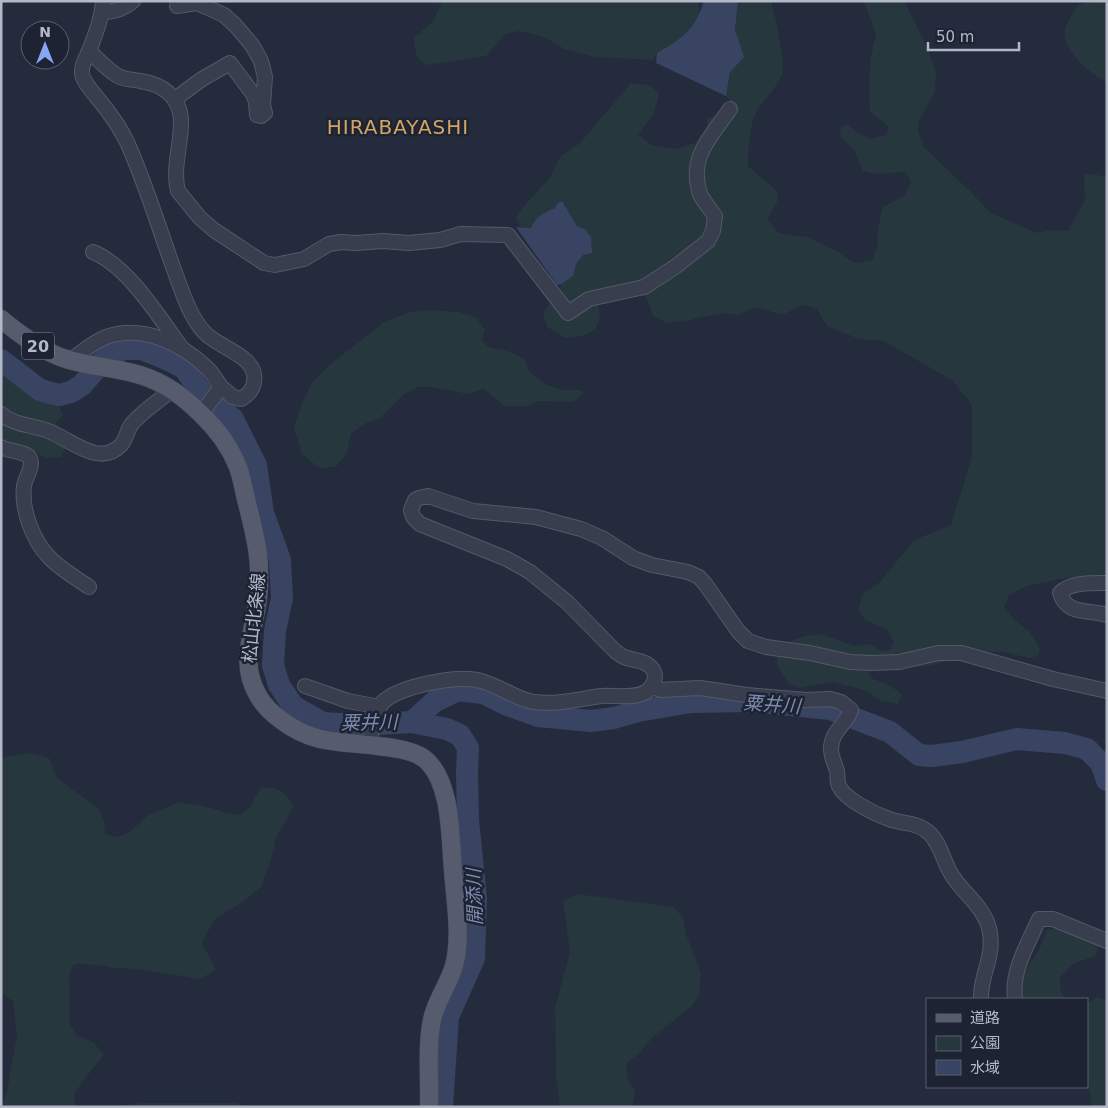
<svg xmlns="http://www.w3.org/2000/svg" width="1108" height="1108" font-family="'DejaVu Sans','Noto Sans JP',sans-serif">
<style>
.green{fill:#26373d}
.water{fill:#394463}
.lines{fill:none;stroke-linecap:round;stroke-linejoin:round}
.river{stroke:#394463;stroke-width:22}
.minor-casing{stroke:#535968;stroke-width:16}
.major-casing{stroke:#414756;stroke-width:19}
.minor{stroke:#383e4d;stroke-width:14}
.major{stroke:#565c6d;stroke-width:18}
.labels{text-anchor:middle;stroke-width:5;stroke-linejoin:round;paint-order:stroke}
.shield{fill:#1d2332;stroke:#878c9b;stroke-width:1}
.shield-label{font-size:16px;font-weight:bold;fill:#b4b9c8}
.street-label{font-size:18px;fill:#b4b9c8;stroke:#1d2332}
.water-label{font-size:19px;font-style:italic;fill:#7c8baf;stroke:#1d2332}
.quarter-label{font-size:20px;letter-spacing:1px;fill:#d2a465;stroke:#1d2332}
</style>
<rect width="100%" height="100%" fill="#242b3c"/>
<g class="green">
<polygon points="441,1 698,1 699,16 684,38 657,53 653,60 595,57 564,49 544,37 519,31 506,34 486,56 426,65 416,56 414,38 433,21 441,4"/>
<path d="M738 1H771C775 14 784 57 783 70 782 83 765 98 758 109 749 123 749 149 748 166L778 192 777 203 767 219 779 233 807 237 835 250 855 263 872 260 877 248 878 227 883 207 905 195 911 181 905 172 876 174 863 171 854 150 841 137 840 128 848 124 858 133 870 139 886 135 889 127 870 112 869 78 871 57 876 34 864 1H904L926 45 936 72 935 91 919 121 918 131 924 147 970 191 991 213 1037 233 1050 230 1068 231 1085 200 1084 175 1093 174 1107 177V578L1070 577 1027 586 1009 595 1004 608 1016 621 1030 632 1040 649 1038 656 1029 658 1003 652H983L937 664 920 667 905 665 869 667V673L871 678 889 685 902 694 898 704 881 701 864 690 832 682 799 688 788 683 777 665V649L795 639 805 636 821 634 855 646 871 644 881 651 890 650 894 642 886 629 867 621 858 611 862 595 881 581 914 540 951 525 972 456V405L953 381 884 341 859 339 827 326 817 309 804 305 782 315 756 307 739 315 722 313 690 320 667 323 653 316 646 297 625 289 598 303 600 317 596 328 586 335 565 338 547 327 543 313 556 296 562 284 573 276 576 264 583 255 591 253V237L585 229 578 226 572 218 555 208 544 212 531 228 521 227 516 219 521 210 550 177 560 157 580 143 631 83 649 85 659 93 654 114 638 134 651 145 675 149 695 143 706 128 708 118 719 114 731 121 736 114 732 103 726 96 730 72 738 42 735 30Z"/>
<path d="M1094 1H1107V83C1091 73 1061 51 1065 29 1067 21 1074 12 1078 5Z"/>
<polygon points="430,310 459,312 476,317 485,330 481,340 488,347 511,352 525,360 529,372 545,384 563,390 581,390 584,394 573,402 539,401 527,406 505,406 484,389 468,394 431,387 418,387 403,395 379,419 366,423 351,433 347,453 336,467 319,468 302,454 294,427 303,401 312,383 327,367 384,322 410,312"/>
<polygon points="1,372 31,393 59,406 63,415 56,423 66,448 61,457 46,458 24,446 5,440 1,436"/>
<path d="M30 753 49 758 57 778 98 808 104 821 105 834 117 837 130 832 147 816 179 802 204 806 224 812 240 815 250 807 260 788C277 786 284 790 293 805L287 819 276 837 271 860 261 887 244 901 214 920 202 943 216 970 200 979 139 969 112 968 101 965 77 964 72 966 69 976 70 1024 76 1035 93 1042 104 1054 75 1092V1107H1L7 1091 17 1035 13 1001 1 993V760L4 757Z"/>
<polygon points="577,894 673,907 683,917 687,937 701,973 699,995 692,1006 654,1036 639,1053 627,1063 627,1077 635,1092 632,1107 560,1106 556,1078 555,1008 570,952 563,901"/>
<path d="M1057 928 1078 931 1099 944 1095 956 1073 964 1060 977 1061 992 1066 999H1019C1014 980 1029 968 1037 953 1041 946 1044 938 1047 930Z"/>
<polygon points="1097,997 1107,1000 1107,1107 1092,1107 1087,1075 1087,1004"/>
<polygon points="141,1103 236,1103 249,1107 111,1107"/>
</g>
<g class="water">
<path d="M704 1H738L735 30 744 57 730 72 726 96 656 63 657 53C683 38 694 31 704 1Z"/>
<path d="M562 201 577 226 585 229 591 237 592 253 583 255 576 264 573 276 562 284 557 285 516 227 531 228C536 216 544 212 555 208L558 203Z"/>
</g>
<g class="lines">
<g class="river">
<polyline points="1,360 40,390 59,395 71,392 82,385 106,357 124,349 142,349 164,358 184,368 201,392 233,419 256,465 263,513 280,560 282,598 275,631 273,665 279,685 293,706 323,723 357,725 412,722 435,701 458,690 483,693 505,704 538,716 591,721 614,718 638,711 691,702 751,701 830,709 890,732 919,755 932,756 962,752 1017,739 1065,743 1087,749 1101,763 1107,780"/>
<polyline points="412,722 447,729 460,735 468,748 467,773 468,820 476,898 474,958 448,1017 442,1107"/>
</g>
<g class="minor-casing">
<g id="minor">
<path d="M102 12C115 12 123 9 133 1"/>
<path d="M89 51C95 35 102 19 103 1"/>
<polyline points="175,99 202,79 230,63 253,94 256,102 257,115 261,116 265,113 263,105 265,77 261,61 252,45 235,25 224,15 197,3 177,6"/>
<path d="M93 252C128 266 159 317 181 347"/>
<path d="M71 360C82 352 93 342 106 337 142 324 183 344 208 369 213 374 217 381 221 387"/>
<path d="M1 414C15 426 35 425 51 432 72 441 100 467 121 445 126 439 127 431 131 425 139 414 161 399 172 390"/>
<path d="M201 414 221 387 233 397 241 399C248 395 253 390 254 382 259 356 218 348 204 332 188 314 181 288 173 267 158 225 145 182 127 142 122 132 116 122 109 113 103 103 82 83 82 73 81 65 86 58 89 51 98 59 107 70 118 76 125 80 132 79 140 81 162 84 179 96 181 119 182 143 172 168 178 191L200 218 214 230 264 263 275 265 304 259 329 244 341 242 356 243 383 241 409 243 440 240 461 234 508 235 568 313 589 299 644 287 675 267 708 241 713 231 715 216C711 210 703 201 700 194 688 157 711 137 730 109"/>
<path d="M1 447C8 451 25 452 29 457 35 465 25 478 24 486 21 509 33 541 49 557 60 569 76 578 89 587"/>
<path d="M1107 583C1092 583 1070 582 1060 593 1067 616 1089 609 1107 615"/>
<polyline points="305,686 348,701 380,707"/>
<path d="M652 686 660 690 700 688 747 695 806 700 830 699 841 702 851 710C846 725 831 731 831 749 831 757 835 764 837 771 838 775 837 779 838 783 841 798 875 814 889 819 902 824 917 822 928 832 940 842 943 860 950 872 961 892 983 905 989 928 996 956 980 974 981 999"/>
<path d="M369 745C372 731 373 712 383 702 399 686 460 674 481 681 498 685 517 700 534 702 557 705 579 699 601 696 615 695 634 699 646 692 652 688 657 679 654 672 649 660 634 661 624 657 621 656 618 653 615 651L567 602 530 572 507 559 420 524 413 517 411 510 415 500 419 498 428 496 473 511 536 517 581 529 602 538 633 558 652 565 688 572 699 577 706 585 738 631 748 641 766 647 810 653 850 662 872 663 899 662 938 653H961L1053 679 1107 691"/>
<path d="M1015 999C1011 971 1028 944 1039 919H1053L1107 941"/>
</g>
</g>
<g class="major-casing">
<path id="major" d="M1 319C19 334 38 348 60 357 87 367 116 367 143 376 165 383 185 398 201 414 216 428 230 447 238 467 242 478 244 491 247 503 256 539 262 561 258 598 254 633 238 664 259 697 264 706 273 714 281 720 314 745 340 741 378 746 393 748 417 750 428 762 438 772 443 787 446 800 451 823 451 847 453 870 455 900 462 936 454 966 449 983 438 998 433 1016 426 1044 430 1077 429 1107"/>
</g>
<use href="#minor" class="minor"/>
<use href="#major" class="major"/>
</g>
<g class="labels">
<rect class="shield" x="22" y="332.5" width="32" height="27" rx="4"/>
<g class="shield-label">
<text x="38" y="352">20</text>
</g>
<g class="street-label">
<text transform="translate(254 618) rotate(-84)" y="6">松山北条線</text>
</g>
<g class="water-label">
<text transform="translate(772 704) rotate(4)" y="7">粟井川</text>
<text transform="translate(369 722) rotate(-1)" y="7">粟井川</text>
<text transform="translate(474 897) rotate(-92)" y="7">開添川</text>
</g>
<g class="quarter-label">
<text x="398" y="134">HIRABAYASHI</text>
</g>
</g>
<rect width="1108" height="1108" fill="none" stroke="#b4b9c8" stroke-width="5"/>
<rect x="926" y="998" width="162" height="90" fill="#1d2332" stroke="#595f6e"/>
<rect x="936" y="1014" width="25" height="8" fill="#565c6d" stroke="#595f6e"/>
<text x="970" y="1023" font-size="15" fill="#b4b9c8">道路</text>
<rect x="936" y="1036" width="25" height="15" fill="#26373d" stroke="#595f6e"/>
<text x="970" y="1048" font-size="15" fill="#b4b9c8">公園</text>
<rect x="936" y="1060" width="25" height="15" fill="#394463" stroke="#595f6e"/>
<text x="970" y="1073" font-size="15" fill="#b4b9c8">水域</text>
<g transform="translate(45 45)"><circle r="24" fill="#1d2332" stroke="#595f6e"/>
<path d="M0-4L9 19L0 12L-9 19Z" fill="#8ba5f5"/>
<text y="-8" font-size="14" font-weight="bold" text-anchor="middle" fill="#b4b9c8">N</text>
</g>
<path d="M928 42v8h91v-8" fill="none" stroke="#b4b9c8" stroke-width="2.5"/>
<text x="936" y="42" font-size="15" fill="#b4b9c8" stroke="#1d2332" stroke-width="4" paint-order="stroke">50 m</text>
</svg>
